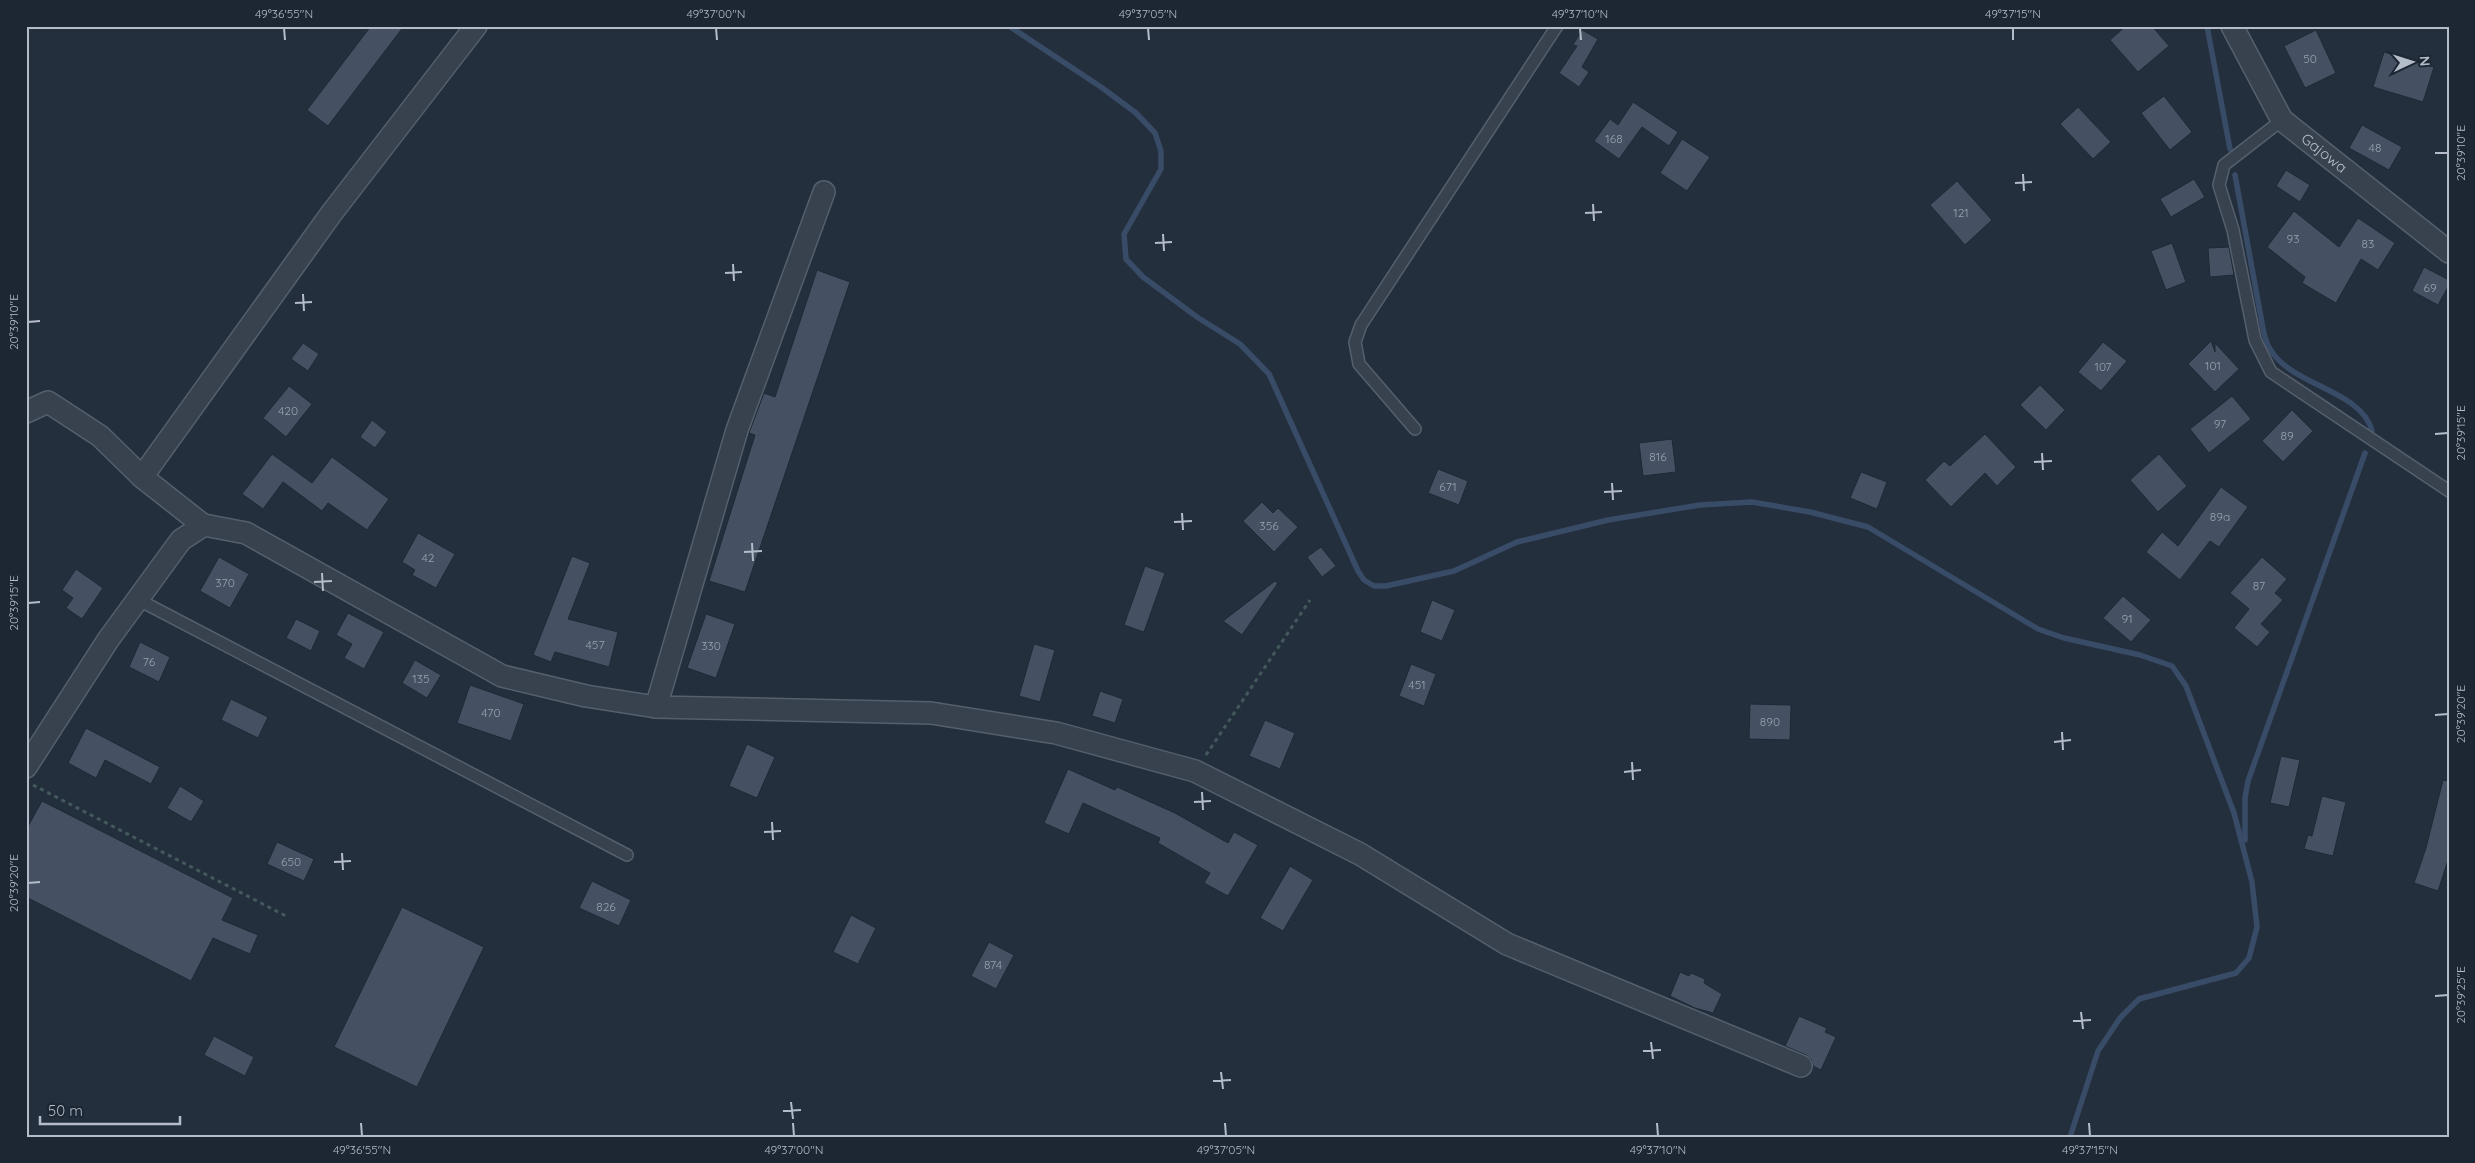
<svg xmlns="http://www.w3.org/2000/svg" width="2475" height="1163" font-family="Quicksand,sans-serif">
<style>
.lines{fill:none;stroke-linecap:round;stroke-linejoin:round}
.stream{stroke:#394c67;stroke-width:5.5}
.building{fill:#455162;stroke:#1f2835}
.service-casing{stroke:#565f6c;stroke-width:14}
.minor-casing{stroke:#565f6c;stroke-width:24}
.path{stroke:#44595c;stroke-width:3;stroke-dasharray:4 4;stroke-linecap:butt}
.service{stroke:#38414e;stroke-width:11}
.minor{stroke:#38414e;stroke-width:21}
.ticks{fill:none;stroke:#b4bcc9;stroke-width:2}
.labels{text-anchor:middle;stroke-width:4;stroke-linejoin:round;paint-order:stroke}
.number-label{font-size:12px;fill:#98a1af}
.street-label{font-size:15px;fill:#b4bcc9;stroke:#1d2633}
.neatline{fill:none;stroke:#b4bcc9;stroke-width:2}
.ticks-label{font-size:12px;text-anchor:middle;fill:#b4bcc9}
</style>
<rect width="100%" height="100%" fill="#242f3e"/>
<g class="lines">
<g class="stream">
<polyline points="1009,26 1101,87 1136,113 1155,133 1161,151 1161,169 1124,234 1126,259 1143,277 1197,317 1240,344 1269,374 1358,571 1364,580 1374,586 1386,586 1454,571 1517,542 1608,520 1700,505 1752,502 1810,512 1868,527 2038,629 2064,638 2140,655 2172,666 2186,686 2234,813 2252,882 2257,927 2249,958 2236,973 2139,999 2120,1018 2098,1051 2070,1137"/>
<polyline points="2207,26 2230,149"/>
<path d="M2235 175 2264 334C2266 339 2267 345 2270 349 2291 386 2362 390 2372 431"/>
<polyline points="2245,840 2245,798 2248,781 2365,453"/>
</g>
</g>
<g class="building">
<polygon points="371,26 404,26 328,126 307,110"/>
<polygon points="2126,26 2152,26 2169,46 2138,72 2110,40"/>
<polygon points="1582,30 1598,39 1582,67 1589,72 1579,87 1559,73 1577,46 1573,45"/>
<polygon points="2316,30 2336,73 2305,88 2284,46"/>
<polygon points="2384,52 2434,67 2423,102 2373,87"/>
<polygon points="2164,96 2192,132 2170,150 2141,113"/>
<polygon points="1633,102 1678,132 1669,146 1642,127 1619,159 1594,141 1610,119 1618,125"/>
<polygon points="2078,107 2111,142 2093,159 2060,124"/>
<polygon points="2362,125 2402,147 2389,170 2349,148"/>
<polygon points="1682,139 1710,157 1687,191 1660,173"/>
<polygon points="2286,170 2310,185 2300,202 2276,186"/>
<polygon points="2194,179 2205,197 2171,217 2160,199"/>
<polygon points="1957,181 1992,220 1965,245 1930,205"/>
<polygon points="2294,211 2339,247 2358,218 2395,243 2378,270 2361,259 2336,303 2302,283 2305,277 2267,247"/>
<polygon points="2172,243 2186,282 2166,290 2151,251"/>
<polygon points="2229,247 2234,275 2210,277 2208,248"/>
<polygon points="2424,267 2449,280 2449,285 2438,305 2412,291"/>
<polygon points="817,270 850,282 745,592 709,581 755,435 749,433 764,393 775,397"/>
<polygon points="2211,341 2215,352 2215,343 2239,369 2215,392 2188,364"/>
<polygon points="2103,342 2127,361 2101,391 2078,372"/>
<polygon points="303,343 319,354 308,371 291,359"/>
<polygon points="2040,385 2065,410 2046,430 2020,405"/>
<polygon points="289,386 312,404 286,437 263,418"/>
<polygon points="2232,396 2251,419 2209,453 2190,429"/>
<polygon points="2292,410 2313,431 2283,462 2262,441"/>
<polygon points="372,420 387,432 375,448 360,437"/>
<polygon points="1985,434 2016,467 1997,486 1985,473 1951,507 1925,480 1944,461 1950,466"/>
<polygon points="1672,439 1676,472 1643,476 1639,443"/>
<polygon points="272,454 312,483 332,457 389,499 367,530 328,503 322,511 283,482 263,509 242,494"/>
<polygon points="2159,454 2187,486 2158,512 2130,480"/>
<polygon points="1438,469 1468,481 1459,505 1428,493"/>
<polygon points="1861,472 1887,482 1877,509 1850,498"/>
<polygon points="2221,487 2248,507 2219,547 2210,541 2180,580 2146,552 2162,532 2178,546"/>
<polygon points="1262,502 1273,513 1278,508 1298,527 1274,552 1243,521"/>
<polygon points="418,533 455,554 436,588 412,575 415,570 402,562"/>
<polygon points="1321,547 1336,566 1322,577 1307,557"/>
<polygon points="572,556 590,563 568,619 618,632 609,667 555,652 551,662 533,655"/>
<polygon points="219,557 249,574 230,608 200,591"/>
<polygon points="2262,557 2287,579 2275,593 2283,600 2261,624 2270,632 2257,647 2234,628 2249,609 2230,593"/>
<polygon points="1145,566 1165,573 1144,632 1124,625"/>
<polygon points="76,569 103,588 82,619 66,608 73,598 62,590"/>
<polygon points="1275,581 1278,583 1242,635 1223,621"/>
<polygon points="2123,596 2151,620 2131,642 2103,618"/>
<polygon points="1432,600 1455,610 1442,641 1420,632"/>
<polygon points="348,613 384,632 364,669 344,658 352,644 336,635"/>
<polygon points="706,614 735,624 716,678 687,668"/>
<polygon points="296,619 320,631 311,651 286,638"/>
<polygon points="140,642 170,657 159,682 129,667"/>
<polygon points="1034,644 1055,650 1040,702 1019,696"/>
<polygon points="415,660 441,675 427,698 402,683"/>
<polygon points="1411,664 1436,674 1424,706 1399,696"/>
<polygon points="470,685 524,704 511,741 457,723"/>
<polygon points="1100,691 1123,699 1115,723 1092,716"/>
<polygon points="231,699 268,717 258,738 221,720"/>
<polygon points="1750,704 1791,705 1790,740 1749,739"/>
<polygon points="1265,720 1295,733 1280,769 1249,756"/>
<polygon points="86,728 160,767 151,784 105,760 96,778 68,763"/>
<polygon points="747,744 775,757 757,798 729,786"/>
<polygon points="2281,756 2300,760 2289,807 2270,803"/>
<polygon points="1068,769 1115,790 1117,787 1175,813 1228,843 1234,832 1258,845 1228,896 1204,883 1210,873 1158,843 1160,838 1083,803 1069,834 1044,823"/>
<polygon points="2443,780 2449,781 2449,857 2438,891 2414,883 2426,848"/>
<polygon points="180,786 204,801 191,822 167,808"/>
<polygon points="2322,796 2346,802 2333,856 2304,849 2308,835 2312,836"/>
<polygon points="42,801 233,898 222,920 258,935 250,954 213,938 191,981 26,897 26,830"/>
<polygon points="277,842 314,859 304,881 267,864"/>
<polygon points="1290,866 1313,880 1283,931 1260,918"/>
<polygon points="592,881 631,900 619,926 579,908"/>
<polygon points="402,907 484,947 417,1087 334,1047"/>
<polygon points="851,915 876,928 858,964 833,952"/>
<polygon points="989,942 1014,955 996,989 971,976"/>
<polygon points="1680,972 1689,976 1691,973 1705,979 1704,983 1722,994 1713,1013 1695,1008 1670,996"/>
<polygon points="1799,1016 1827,1028 1825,1032 1836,1037 1821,1070 1813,1066 1811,1059 1806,1055 1785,1046"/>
<polygon points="214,1036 254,1057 245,1076 204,1055"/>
</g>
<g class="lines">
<g class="service-casing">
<g id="service">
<polyline points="2282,120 2224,165 2219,185 2233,230 2255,340 2271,372 2449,491"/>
<polyline points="1415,429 1359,364 1355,342 1361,325 1557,26"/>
<polyline points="137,599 627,855"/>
</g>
</g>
<g class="minor-casing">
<g id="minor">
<path id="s1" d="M2232 26 2282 120 2449 252"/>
<polyline points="824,192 737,430 656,707 931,713 1056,733 1195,771 1360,854 1507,944 1801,1066"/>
<polyline points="26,412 48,402 100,436 142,477 331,214 476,26"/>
<polyline points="142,477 203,525"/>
<polyline points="26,767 108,640 181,540 204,525 246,533 502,676 586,696 656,707"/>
</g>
</g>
<g class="path">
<polyline points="1206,755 1310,600"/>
<polyline points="33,785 286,916"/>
</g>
<use href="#service" class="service"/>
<use href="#minor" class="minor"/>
</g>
<path class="ticks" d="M284 28 285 40M716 28 717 40M1148 28 1149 40M1580 28 1581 40M2013 28V40M2435 153H2448M2023 174 2024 191M2015 183 2032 182M1593 204 1594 221M1585 213 1602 212M1163 234 1164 251M1155 243 1172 242M733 264 734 281M725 273 742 272M303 294 304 311M295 303 312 302M28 322 40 321M2435 434 2448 433M2042 453 2043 470M2034 462 2052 461M1612 483 1613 500M1604 492 1622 491M1182 513 1183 530M1174 522 1192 521M752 543 753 561M744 552 762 551M322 573 323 591M314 582 332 581M28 603 40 602M2435 715 2448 714M2062 732 2063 750M2054 742 2071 740M1632 762 1633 780M1624 772 1641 770M1202 792 1203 810M1194 802 1211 801M772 822 773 840M764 832 781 831M342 853 343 870M334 862 351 861M28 883 40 882M2435 996 2448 995M2081 1012 2083 1029M2073 1021 2091 1020M1651 1042 1653 1059M1643 1051 1661 1050M1221 1072 1223 1089M1213 1081 1231 1080M791 1102 793 1119M783 1111 801 1110M361 1123 362 1136M793 1123 794 1136M1225 1123 1226 1136M1657 1123 1658 1136M2089 1123 2090 1136"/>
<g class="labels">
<g class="number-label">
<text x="2310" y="63">50</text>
<text x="1614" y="143">168</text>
<text x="2375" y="152">48</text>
<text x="1961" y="217">121</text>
<text x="2293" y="243">93</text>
<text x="2368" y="248">83</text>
<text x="2430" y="292">69</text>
<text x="2213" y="370">101</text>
<text x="2103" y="371">107</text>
<text x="288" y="415">420</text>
<text x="2220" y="428">97</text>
<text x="2287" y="440">89</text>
<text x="1658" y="461">816</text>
<text x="1448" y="491">671</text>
<text x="2220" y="521">89a</text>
<text x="1269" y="530">356</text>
<text x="428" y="562">42</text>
<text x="225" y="587">370</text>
<text x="2259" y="590">87</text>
<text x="2127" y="623">91</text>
<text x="595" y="649">457</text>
<text x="711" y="650">330</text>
<text x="149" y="666">76</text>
<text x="421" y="683">135</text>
<text x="1417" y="689">451</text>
<text x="491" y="717">470</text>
<text x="1770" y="726">890</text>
<text x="291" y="866">650</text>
<text x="606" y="911">826</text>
<text x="993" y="969">874</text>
</g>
<g class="street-label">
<text dy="5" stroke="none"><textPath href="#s1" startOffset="160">Gajowa</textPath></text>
</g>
</g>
<rect width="2475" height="1163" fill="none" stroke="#1d2633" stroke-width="55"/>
<g transform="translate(2412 62) rotate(86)" stroke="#1d2633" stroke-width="4" paint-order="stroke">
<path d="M0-4L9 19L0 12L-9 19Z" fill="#b4bcc9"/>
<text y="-8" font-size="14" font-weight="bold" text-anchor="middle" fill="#b4bcc9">N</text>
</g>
<path d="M40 1116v8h140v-8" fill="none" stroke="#b4bcc9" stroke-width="2.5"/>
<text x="48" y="1116" font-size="15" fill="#b4bcc9" stroke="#1d2633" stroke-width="4" paint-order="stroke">50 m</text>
<rect x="28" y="28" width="2420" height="1108" class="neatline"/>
<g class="ticks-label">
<text x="284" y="18">49°36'55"N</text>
<text x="716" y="18">49°37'00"N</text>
<text x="1148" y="18">49°37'05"N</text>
<text x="1580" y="18">49°37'10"N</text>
<text x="2013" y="18">49°37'15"N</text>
<text transform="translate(2461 153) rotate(-90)" y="4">20°39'10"E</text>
<text transform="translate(14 322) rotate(-90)" y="4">20°39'10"E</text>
<text transform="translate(2461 433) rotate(-90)" y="4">20°39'15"E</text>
<text transform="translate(14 603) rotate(-90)" y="4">20°39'15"E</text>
<text transform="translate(2461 714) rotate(-90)" y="4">20°39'20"E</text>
<text transform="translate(14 883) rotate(-90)" y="4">20°39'20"E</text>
<text transform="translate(2461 995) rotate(-90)" y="4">20°39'25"E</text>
<text x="362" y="1154">49°36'55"N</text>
<text x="794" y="1154">49°37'00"N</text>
<text x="1226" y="1154">49°37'05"N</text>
<text x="1658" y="1154">49°37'10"N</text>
<text x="2090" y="1154">49°37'15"N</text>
</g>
</svg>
